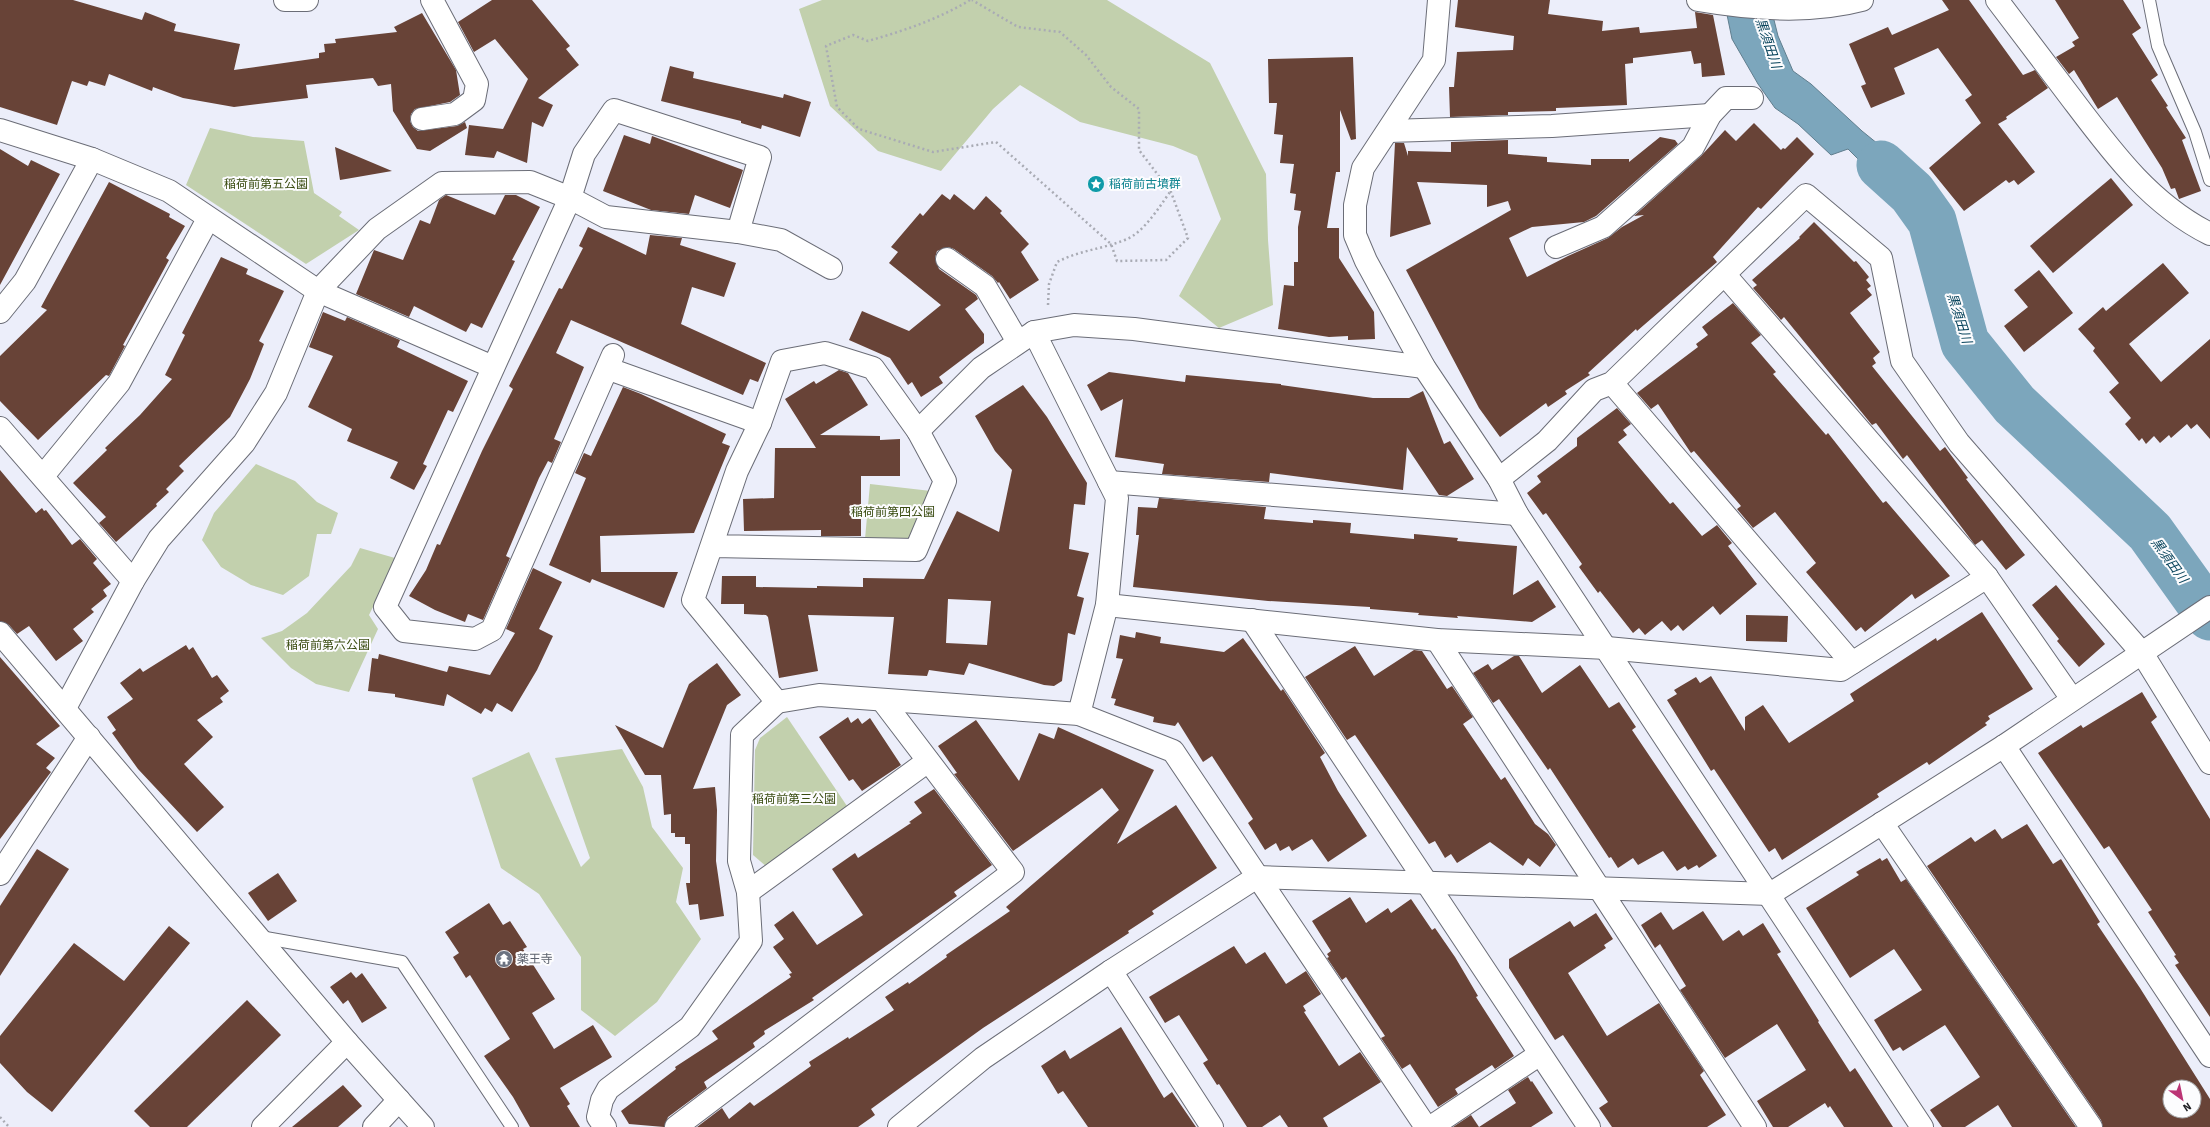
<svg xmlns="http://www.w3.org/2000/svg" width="2210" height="1127" font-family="'Source Sans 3','Noto Sans JP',sans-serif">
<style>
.green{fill:#c2d0ad}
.water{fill:#7ca6bc;stroke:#607e8e}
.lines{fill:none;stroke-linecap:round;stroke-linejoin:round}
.river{stroke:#7ca6bc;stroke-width:49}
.building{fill:#684337;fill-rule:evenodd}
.service-casing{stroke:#6b6d77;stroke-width:14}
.minor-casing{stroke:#6b6d77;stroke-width:24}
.tertiary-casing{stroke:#6b6d77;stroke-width:24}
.path{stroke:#a9abb4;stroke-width:2.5;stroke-dasharray:2 3;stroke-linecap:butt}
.service{stroke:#fff;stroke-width:12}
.minor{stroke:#fff;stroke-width:22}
.tertiary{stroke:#fff;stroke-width:22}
.labels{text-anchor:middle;stroke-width:4;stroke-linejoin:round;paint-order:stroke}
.park-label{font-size:12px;fill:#394b10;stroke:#fcfcfe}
.culture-label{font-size:12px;fill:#0d838f;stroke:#fcfcfe;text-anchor:start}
.worship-label{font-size:12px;fill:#5b616d;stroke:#fcfcfe;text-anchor:start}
.water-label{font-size:13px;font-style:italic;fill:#0a455d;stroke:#fcfcfe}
</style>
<rect width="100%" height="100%" fill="#eceefa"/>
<g class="green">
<polygon points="822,0 1107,0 1210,63 1266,174 1268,240 1273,305 1219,328 1179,296 1221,219 1197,156 1173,146 1080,122 1020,85 993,109 941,171 878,151 830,106 799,9"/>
<polygon points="210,128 253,137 304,141 314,193 342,212 339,216 359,230 306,264 186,185"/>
<polygon points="256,464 295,481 317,502 338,513 331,534 317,534 309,576 283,595 251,585 221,567 202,540 214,513"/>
<polygon points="870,484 931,491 909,539 865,539"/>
<polygon points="360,548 395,558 390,573 369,615 378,629 349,692 316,684 291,668 261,638 282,631 307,613 351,566"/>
<polygon points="787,717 849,809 767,867 753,855 755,750 760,738"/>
<polygon points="622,749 643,787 652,827 683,868 676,902 701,939 657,1002 615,1036 581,1010 581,957 539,894 501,868 472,778 529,752 581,867 590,858 555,758"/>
</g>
<polygon class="water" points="1724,0 1773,0 1774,20 1778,36 1793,71 1811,84 1862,131 1899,161 1936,206 1919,220 1848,149 1831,155 1798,124 1775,108 1758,84 1732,39"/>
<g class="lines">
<polyline class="river" points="1881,165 1912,193 1932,221 1965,343 2015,405 2150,532 2210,616"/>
</g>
<g class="building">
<polygon points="0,0 73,0 142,20 145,12 176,24 174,31 240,44 234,70 319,58 319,53 325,52 324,44 336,43 335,39 397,32 394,27 422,13 456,70 460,95 450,102 415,109 411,114 410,121 413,127 418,131 457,126 465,122 467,128 430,151 417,149 393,111 391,84 378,86 373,78 306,85 308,98 234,107 183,98 153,87 152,91 109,74 105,86 89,81 87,86 72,81 57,125 0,107"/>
<polygon points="492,0 532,0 570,46 566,49 579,65 538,98 553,105 543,127 532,122 527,163 497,151 494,158 465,155 469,125 503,129 528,79 495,39 474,52 458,22"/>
<polygon points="1458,0 1550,0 1548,14 1603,21 1602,31 1639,27 1640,33 1697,28 1695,12 1713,15 1725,75 1702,77 1701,63 1694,64 1691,51 1633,58 1633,63 1625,64 1627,105 1556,108 1556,111 1508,112 1508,115 1450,117 1449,87 1454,87 1457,52 1513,50 1514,36 1455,27"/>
<polygon points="1942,0 1969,0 2023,75 2035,70 2048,88 2006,117 2007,119 1998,124 2035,172 2018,185 2014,180 2009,183 2006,180 1964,211 1929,168 1981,123 1965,100 1972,95 1938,48 1894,68 1905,94 1871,108 1861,86 1866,84 1849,44 1888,27 1892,35 1949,10"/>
<polygon points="2055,0 2123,0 2141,28 2132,34 2158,75 2151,80 2168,106 2166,107 2186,138 2182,140 2201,191 2179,199 2175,188 2171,189 2162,168 2117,97 2098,109 2074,70 2069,74 2056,57 2075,46 2072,42 2079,38"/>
<polygon points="1353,57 1356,139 1351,140 1340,110 1340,172 1336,172 1327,228 1339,228 1339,258 1374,312 1375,339 1348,340 1348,336 1329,337 1278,329 1284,285 1294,286 1294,262 1298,262 1298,227 1301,211 1294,210 1296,194 1290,193 1294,164 1280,163 1283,135 1274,134 1277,103 1269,103 1268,59"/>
<polygon points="670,66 694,72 693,78 783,98 784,94 811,102 800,137 762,125 761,129 741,123 741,121 661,101"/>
<polygon points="1754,123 1781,150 1783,148 1785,149 1797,137 1814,154 1761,209 1758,207 1713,257 1717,262 1637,331 1636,329 1588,373 1590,375 1565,391 1567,394 1548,407 1546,403 1500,437 1479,408 1406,270 1511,210 1508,201 1487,207 1487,185 1417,182 1431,224 1390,237 1395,143 1404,143 1408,156 1408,151 1451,152 1451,142 1508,140 1508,154 1547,157 1547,162 1591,165 1591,159 1629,159 1629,162 1660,137 1675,140 1678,144 1596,216 1584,222 1532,227 1509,238 1527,277 1568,256 1608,238 1622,227 1644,215 1634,216 1701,156 1725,130 1736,141"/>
<polygon points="624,135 650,144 652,136 743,170 730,208 695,195 689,214 651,210 603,191"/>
<polygon points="335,147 392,171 340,180"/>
<polygon points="0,149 28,166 31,160 60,174 0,285"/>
<polygon points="2111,178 2133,205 2053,273 2030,246"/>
<polygon points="109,182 170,214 169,217 185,226 166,258 169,260 123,345 125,346 109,376 106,375 38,440 0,401 0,356 47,310 41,307"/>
<polygon points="942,194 950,200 954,194 974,210 986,196 1002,211 1000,213 1029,244 1021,252 1039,280 1010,299 999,282 998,283 992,276 954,249 948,247 937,251 935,258 939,269 976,295 978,299 965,309 984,334 984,343 939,377 943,383 921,397 912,382 908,385 890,358 849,340 862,311 909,331 941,305 889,263 898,252 891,247 920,213 923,216"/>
<polygon points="446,195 495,215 505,195 516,195 540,207 512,260 515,261 482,328 471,323 466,332 414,306 409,317 356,294 374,250 403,260 420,220 430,224 439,200"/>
<polygon points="1814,222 1854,262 1856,261 1869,277 1866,280 1871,286 1867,289 1872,295 1850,313 1880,352 1873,358 1876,363 1872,366 1940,451 1945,447 1968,478 1966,479 2025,555 2006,570 1982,540 1975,545 1907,455 1903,459 1876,423 1872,425 1784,317 1781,320 1753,288 1757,285 1752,280 1800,238 1799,237"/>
<polygon points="588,227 646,255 650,235 682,238 680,245 736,263 724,297 692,287 681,324 766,363 758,382 750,379 743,395 571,320 556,353 584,367 554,439 561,442 552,463 548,461 539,478 506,556 510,558 483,620 468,614 465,622 435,610 409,596 426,570 437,544 440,545 482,451 513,389 509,386 559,288 562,289 583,248 579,246"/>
<polygon points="221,257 248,269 246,274 284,291 259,341 264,344 250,379 230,417 179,466 184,471 166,489 169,492 156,504 157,506 116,542 99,523 106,517 73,483 107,450 105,448 140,415 172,379 165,375 185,335 182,333"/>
<polygon points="2163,263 2189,293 2129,344 2161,382 2210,339 2210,439 2197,424 2191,429 2187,424 2171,438 2169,435 2160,443 2154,436 2146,444 2142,438 2139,441 2125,424 2131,418 2109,392 2119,383 2093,351 2095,348 2078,329 2103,307 2106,311"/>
<polygon points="2039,270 2073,313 2024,352 2004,326 2028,307 2014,290"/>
<polygon points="1733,303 1761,335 1751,343 1776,372 1773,374 1826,435 1828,433 1883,503 1886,501 1950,576 1915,599 1912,594 1865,632 1861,627 1856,631 1806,572 1816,563 1775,512 1753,528 1737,509 1741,506 1694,451 1691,453 1658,404 1651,409 1637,393 1698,347 1696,344 1708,335 1702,327"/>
<polygon points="323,312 345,321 347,317 400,340 397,347 468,381 453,412 448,410 423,464 427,466 414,490 390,478 398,462 347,441 352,429 308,407 333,356 309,347"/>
<polygon points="839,370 848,373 868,405 820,435 880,436 880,440 900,439 900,476 861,476 861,536 821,536 821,530 744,531 743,499 774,498 775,448 816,448 785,399 814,381 816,384"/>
<polygon points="1109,372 1185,382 1186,375 1281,384 1281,385 1373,398 1409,398 1423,391 1444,444 1450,441 1474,479 1447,496 1439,495 1407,447 1403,490 1270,473 1269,482 1162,474 1164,464 1115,457 1123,399 1101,411 1087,385"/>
<path d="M1023 385 1047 417 1087 483 1085 505 1074 504 1069 549 1089 553 1077 596 1084 598 1075 635 1068 633 1062 681 1054 686 1044 685 969 663 964 675 929 670 927 676 888 674 894 617 808 615 818 671 779 678 768 617 766 615 744 614V604H721L722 576H756V587L817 588V586L863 587V578L924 579 957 511 999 532 1012 470 995 451 975 416ZM948 599 991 601 987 645 946 643Z"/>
<polygon points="623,387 641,394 726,434 722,443 730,446 694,533 600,536 601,572 678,572 664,608 592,579 590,583 549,565 586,478 575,473 584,453 591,456"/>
<polygon points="1617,408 1631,424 1623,430 1627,435 1618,442 1670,504 1673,502 1702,536 1717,525 1732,543 1728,546 1757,584 1720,615 1713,606 1683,631 1678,625 1671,631 1662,621 1645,635 1639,628 1633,633 1600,591 1598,593 1579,567 1582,564 1546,513 1543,515 1527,493 1541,482 1537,476 1577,446 1577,438"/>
<polygon points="0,470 36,513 42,508 44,511 46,510 72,545 80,539 97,559 93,563 111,584 103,590 107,596 91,609 94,612 73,629 83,641 56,661 29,626 17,634 9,625 0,621"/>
<polygon points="1159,498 1266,507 1264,519 1313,523 1313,520 1351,523 1350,533 1414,539 1414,534 1458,538 1457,541 1517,546 1513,595 1538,580 1556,607 1532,622 1457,616 1458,618 1418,615 1419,613 1370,609 1370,607 1268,601 1133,587 1139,535 1136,535 1138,507 1157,508"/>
<polygon points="533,568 562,582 539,629 553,636 537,670 512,712 497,703 492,712 485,708 481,714 447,694 444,706 395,697 395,694 368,691 372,658 378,659 379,654 447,672 449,666 490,675 515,633 506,629"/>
<polygon points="2056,585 2105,644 2079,667 2057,641 2059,639 2032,605"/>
<polygon points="1982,612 2033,689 1988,716 1990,719 1985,723 1987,725 1929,765 1927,762 1877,794 1879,797 1782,860 1775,848 1769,852 1714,769 1711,771 1667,700 1677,694 1674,690 1696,677 1700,683 1711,676 1745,731 1745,717 1763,705 1789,743 1854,701 1850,694 1936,638 1937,641"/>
<polygon points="1746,615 1788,616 1787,642 1746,641"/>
<polygon points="1136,632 1161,637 1160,643 1224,652 1243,638 1281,691 1283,689 1325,753 1320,757 1338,791 1367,836 1328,862 1312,839 1292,851 1289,846 1280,851 1276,843 1265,850 1248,823 1253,819 1212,756 1203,762 1178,722 1175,726 1153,722 1154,717 1114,705 1116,699 1111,698 1123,659 1116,658 1120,635 1135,638"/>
<polygon points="186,645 189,650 193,647 212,678 217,675 229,691 220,698 223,702 197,720 213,737 184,764 224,807 197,832 138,769 112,733 116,730 107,717 133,699 120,683 140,668 143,672"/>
<polygon points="1355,646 1374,676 1414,650 1422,651 1447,689 1452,686 1473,717 1463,724 1501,780 1505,777 1535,824 1548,834 1556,845 1540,867 1528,858 1523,866 1490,842 1457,863 1451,854 1445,858 1435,841 1429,844 1355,735 1347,740 1305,677"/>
<polygon points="1514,656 1519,656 1542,693 1580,665 1609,708 1619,702 1636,727 1632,730 1717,856 1699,868 1697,865 1688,870 1685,866 1677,871 1663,851 1638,865 1633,858 1618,868 1611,857 1609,858 1550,768 1548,770 1499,699 1493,703 1473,673 1488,664 1492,670"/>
<polygon points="0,657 60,726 36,744 55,758 46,768 51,772 0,839"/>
<polygon points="717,663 741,695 727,705 693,789 715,787 717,810 716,861 724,916 700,920 698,904 689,905 686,883 690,883 690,844 685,844 685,837 675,837 675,833 671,833 671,814 664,815 661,775 645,775 615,725 663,748 689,684"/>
<polygon points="2142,692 2157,717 2151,722 2210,819 2210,1017 2175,965 2179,963 2174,956 2176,955 2148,912 2152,910 2109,846 2104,849 2038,753 2081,725 2083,728"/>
<polygon points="848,717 851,723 858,718 862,724 870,718 901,765 862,791 853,779 849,781 819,737"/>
<polygon points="976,720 1019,781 1039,733 1054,739 1058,727 1154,770 1117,844 1176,805 1217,868 1152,911 1154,914 1128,931 1129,933 983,1028 915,1077 871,1109 875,1115 858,1127 697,1127 722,1108 729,1119 750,1102 754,1106 811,1066 809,1062 848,1037 849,1039 894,1010 885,997 908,982 909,984 947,957 946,955 1010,911 1006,907 1119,810 1102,788 1013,851 954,774 957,773 938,746"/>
<polygon points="934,789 992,865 954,892 957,896 812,998 814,1000 764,1031 765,1034 753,1043 755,1047 704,1082 707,1088 668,1117 664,1127 629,1124 621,1111 676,1069 675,1067 718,1039 712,1031 791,977 789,974 792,973 773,947 784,939 774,925 793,911 817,945 863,915 832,869 855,853 858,858 911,823 909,822 922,813 914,802"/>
<path d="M2027 824 2053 864 2061 859 2100 922 2097 924 2140 988 2210 1099V1127H2103L2101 1120 1927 866 1971 837 1975 842 1995 829 2002 839ZM2170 1087H2194V1111H2170Z"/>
<polygon points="37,849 69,869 0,976 0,906"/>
<polygon points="1880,858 1882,861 1887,858 1901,882 1906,879 2076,1127 2012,1127 1998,1105 1965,1127 1942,1127 1930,1110 1980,1077 1945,1025 1903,1051 1900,1047 1893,1051 1874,1020 1922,990 1894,949 1850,978 1806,908 1859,875 1856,872"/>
<polygon points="278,873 297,901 268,921 248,893"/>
<polygon points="1350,897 1366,923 1388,908 1391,913 1411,899 1432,930 1435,928 1455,957 1478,996 1476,997 1514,1056 1495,1069 1492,1065 1455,1089 1458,1094 1438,1107 1410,1064 1402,1069 1381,1038 1385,1036 1346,977 1342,980 1327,958 1329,957 1327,954 1331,951 1312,921"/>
<polygon points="489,903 503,925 510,921 527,947 523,949 555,999 532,1013 554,1049 593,1025 612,1057 560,1088 570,1104 567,1106 580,1127 530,1127 513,1097 484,1056 510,1039 470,975 466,978 453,957 459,953 445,932"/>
<polygon points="1703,911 1723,941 1739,930 1743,936 1763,923 1781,952 1777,954 1819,1021 1818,1022 1850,1072 1855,1068 1893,1127 1844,1127 1830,1106 1828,1108 1825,1103 1788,1127 1773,1127 1757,1101 1806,1070 1777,1024 1725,1058 1680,990 1686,986 1660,944 1655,948 1641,925 1661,912 1673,930"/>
<polygon points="1596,913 1613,939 1604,945 1606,948 1568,973 1607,1036 1659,1003 1704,1071 1700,1075 1726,1115 1707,1127 1612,1127 1599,1108 1608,1102 1563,1035 1555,1040 1509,968 1509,959 1570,921 1574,927"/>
<polygon points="169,926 190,943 52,1112 27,1092 0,1063 0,1036 74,943 124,981"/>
<polygon points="1234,946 1246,964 1265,952 1286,984 1306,971 1321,994 1303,1006 1306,1011 1304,1012 1339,1066 1360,1052 1381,1082 1323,1118 1328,1127 1288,1127 1280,1115 1262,1127 1247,1127 1219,1084 1217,1085 1203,1063 1208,1060 1179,1015 1165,1023 1149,997"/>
<polygon points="351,972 356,978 362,973 387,1008 362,1023 348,1000 343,1004 330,987"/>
<polygon points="247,1000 281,1035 187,1127 150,1127 134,1111"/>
<polygon points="1121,1027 1164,1098 1172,1092 1196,1127 1088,1127 1063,1091 1058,1094 1041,1066 1065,1050 1070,1059"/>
<polygon points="1528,1077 1531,1082 1532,1081 1553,1113 1531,1127 1479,1127 1516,1103 1508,1090"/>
<polygon points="343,1085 362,1106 338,1127 292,1127"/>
<polygon points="1471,1115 1479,1127 1453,1127"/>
</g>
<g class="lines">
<g class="service-casing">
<g id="service">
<polyline points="2149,0 2158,46 2195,132 2210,180"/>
<polyline points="260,937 402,962 512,1127"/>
</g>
</g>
<g class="minor-casing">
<g id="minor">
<polyline points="1439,0 1434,60 1363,168 1355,205 1355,235 1366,261 1424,367 1499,479 1517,514 1922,1127"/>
<path d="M1997 0C2022 33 2047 66 2072 99 2112 152 2150 204 2210 234"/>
<polyline points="422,119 455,114 474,100 477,84 432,0"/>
<polyline points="0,130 92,159 169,191 318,291 493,367"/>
<polyline points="1389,131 1552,126 1710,115"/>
<polyline points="738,232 781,240 831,268"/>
<polyline points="1556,247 1603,227 1693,147 1710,115 1726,98 1752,98"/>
<polyline points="947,259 985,286 1018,342"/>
<polyline points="1725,275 1987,577 2072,699"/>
<polyline points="0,312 25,281 92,159"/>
<polyline points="1034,332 1074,325 1134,329 1424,367"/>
<polyline points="609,369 760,423"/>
<polyline points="1612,383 1852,663"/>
<polyline points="0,428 133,581"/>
<polyline points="918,431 981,368 1034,332 1117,498 1107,605 1079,714"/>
<polyline points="43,476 119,383 208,219"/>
<polyline points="1499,479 1547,441 1594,390 1612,383 1806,195 1881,258 1902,361 1959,443 2142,653 2210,763"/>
<polyline points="1109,482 1517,514"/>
<polyline points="1107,605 1437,640 1607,648 1841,670 1987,577"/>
<polyline points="1252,620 1589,1127"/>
<polyline points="0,633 347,1042 423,1127"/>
<polyline points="1437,640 1755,1127"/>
<polyline points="777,702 819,695 1079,714 1173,751 1426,1127"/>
<polyline points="65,708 133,581 159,539 244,443 276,393 318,291 377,229 442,183 530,182 570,198 606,217 738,232 760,157 614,110 584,154 570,198 385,607 404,631 475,639 492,630 613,355"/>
<polyline points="2004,746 2210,1056"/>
<polyline points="1882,823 2091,1127"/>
<polyline points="0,874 89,737"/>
<polyline points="748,892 928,761"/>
<polyline points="1111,971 1212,1127"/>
<polyline points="263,1127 347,1042"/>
<polyline points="374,1127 399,1100"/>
<polyline points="605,1127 598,1117 602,1100 608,1089 690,1027 751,941 748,892 739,861 742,735 777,702 693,600 737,471 760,423 782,361 825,353 873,368 918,431 945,481 916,550 713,546"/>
<polyline points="676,1127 1013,872 882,700"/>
<polyline points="899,1127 983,1058 1111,971 1257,877 1770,894 2004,746 2210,607"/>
<polyline points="1431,1127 1540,1054"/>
</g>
</g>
<g class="tertiary-casing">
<g id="tertiary">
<polyline points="285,0 307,0"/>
<path d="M1698 0C1750 9 1810 14 1862 0"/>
</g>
</g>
<g class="path">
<path d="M970 0C939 19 903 31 868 41L853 35 826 46 837 107 859 129 933 152 996 142 1111 244 1117 261 1166 260 1188 238 1171 192 1139 150V109L1111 87 1086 55 1060 32 1018 27 972 0"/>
<path d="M1048 305 1049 284 1057 262C1080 250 1104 249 1127 239 1144 232 1160 206 1170 192"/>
<polyline points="0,1117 9,1127"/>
</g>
<use href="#service" class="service"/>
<use href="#minor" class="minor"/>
<use href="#tertiary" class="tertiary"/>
</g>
<defs>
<g id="sight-disc" transform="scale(0.9)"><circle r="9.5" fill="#0f9aa8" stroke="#fcfcfe"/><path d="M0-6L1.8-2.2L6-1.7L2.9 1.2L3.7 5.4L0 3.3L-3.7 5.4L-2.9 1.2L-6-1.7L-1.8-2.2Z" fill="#fff"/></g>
<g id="temple-disc" transform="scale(0.9)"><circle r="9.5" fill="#6b7280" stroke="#fcfcfe"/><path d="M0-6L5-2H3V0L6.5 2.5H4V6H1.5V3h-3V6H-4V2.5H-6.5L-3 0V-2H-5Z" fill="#fff"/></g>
</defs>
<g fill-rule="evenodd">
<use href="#sight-disc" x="1096" y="184"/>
<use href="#temple-disc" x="504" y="959"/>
</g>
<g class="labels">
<g class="park-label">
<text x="266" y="188">稲荷前第五公園</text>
<text x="893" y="516">稲荷前第四公園</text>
<text x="328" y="649">稲荷前第六公園</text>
<text x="794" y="803">稲荷前第三公園</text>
</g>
<g class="culture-label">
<text x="1109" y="188">稲荷前古墳群</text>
</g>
<g class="worship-label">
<text x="517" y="963">薬王寺</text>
</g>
<g class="water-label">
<text transform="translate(1769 43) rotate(71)" y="5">黒須田川</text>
<text transform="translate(1960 318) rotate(72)" y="5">黒須田川</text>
<text transform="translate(2170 560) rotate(54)" y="5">黒須田川</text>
</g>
</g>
<g transform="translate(2182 1099) rotate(147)"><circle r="19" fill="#fcfcfe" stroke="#a3a4a6"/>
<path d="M0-3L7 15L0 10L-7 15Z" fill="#bb3475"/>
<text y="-6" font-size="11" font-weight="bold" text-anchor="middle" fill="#1e1f23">N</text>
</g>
</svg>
